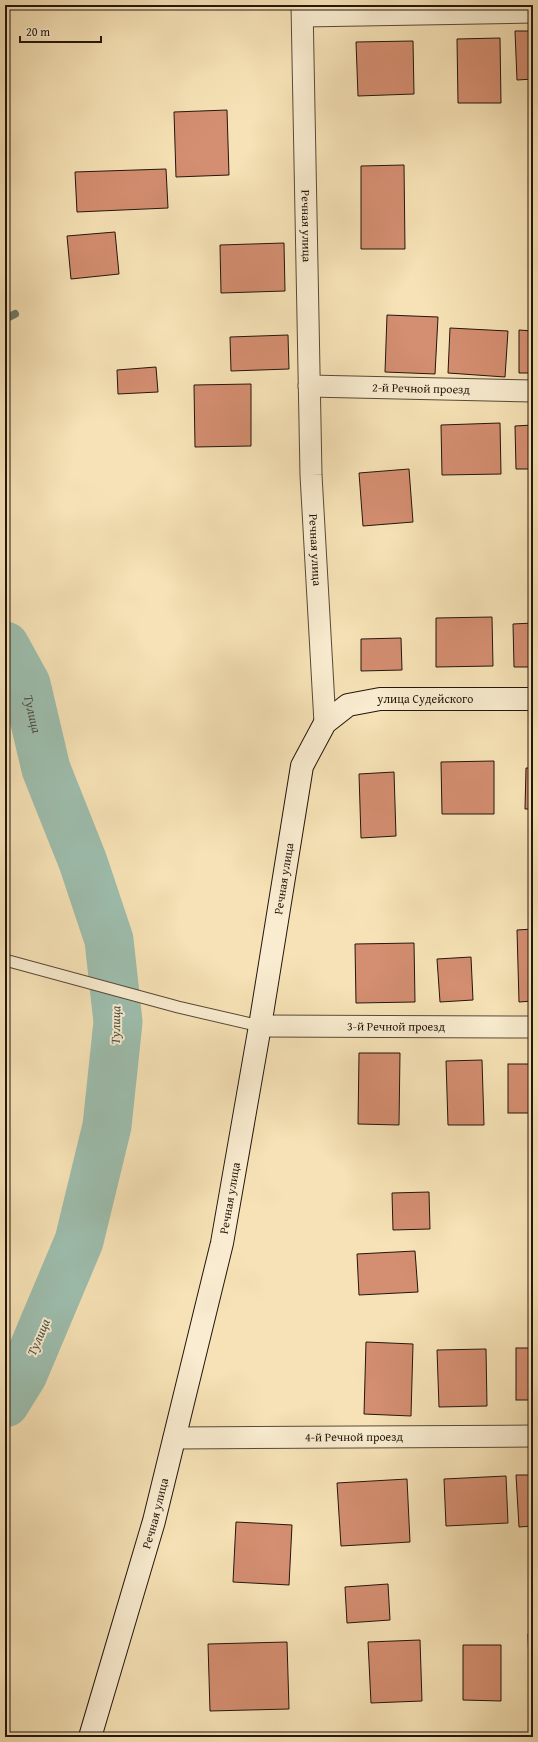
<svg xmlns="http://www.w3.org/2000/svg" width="538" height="1742" font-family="'Gentium Book Plus',serif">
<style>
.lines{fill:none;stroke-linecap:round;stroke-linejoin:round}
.stream{stroke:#6d7b6d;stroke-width:8}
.river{stroke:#9dbeae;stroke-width:49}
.building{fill:#d48e71;stroke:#24160c}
.lane-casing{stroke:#584936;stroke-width:13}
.street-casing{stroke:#584936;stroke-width:23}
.secondary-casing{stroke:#24160c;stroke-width:24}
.lane{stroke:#f9ecd0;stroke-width:11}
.street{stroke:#f9ecd0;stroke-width:21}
.secondary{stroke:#f9ecd0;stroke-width:22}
.labels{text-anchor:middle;stroke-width:4;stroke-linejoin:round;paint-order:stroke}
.street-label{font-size:12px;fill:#24160c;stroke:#f9ecd0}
.water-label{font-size:13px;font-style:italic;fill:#4e5145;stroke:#f9ecd0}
</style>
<rect width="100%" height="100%" fill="#f6e2b6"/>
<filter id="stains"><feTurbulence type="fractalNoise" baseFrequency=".005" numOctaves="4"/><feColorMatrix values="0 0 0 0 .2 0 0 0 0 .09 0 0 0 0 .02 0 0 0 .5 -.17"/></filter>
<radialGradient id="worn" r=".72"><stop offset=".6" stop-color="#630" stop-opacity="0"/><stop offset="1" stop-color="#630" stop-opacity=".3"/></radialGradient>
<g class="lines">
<polyline class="stream" points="5,319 15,314"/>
<path class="river" id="s1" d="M5 646 26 684 46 769 83 862 109 940 118 1022 107 1126 79 1241 23 1374 5 1403"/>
</g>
<g class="building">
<polygon points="515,31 533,31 533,79 517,80"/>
<polygon points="500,38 501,103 458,103 457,39"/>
<polygon points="413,41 414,94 358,96 356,42"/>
<polygon points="227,110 229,175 176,177 174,112"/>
<polygon points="404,165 405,249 361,249 361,166"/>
<polygon points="166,169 168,208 77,212 75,172"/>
<polygon points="115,232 119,274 71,279 67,236"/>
<polygon points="284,243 285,291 221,293 220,245"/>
<polygon points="387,315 438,317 435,374 385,372"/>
<polygon points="450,328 508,331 505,377 448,373"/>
<polygon points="519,330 533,331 533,373 519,373"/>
<polygon points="288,335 289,369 231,371 230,337"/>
<polygon points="156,367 158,392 118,394 117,370"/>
<polygon points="251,384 251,446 195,447 194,385"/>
<polygon points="500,423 501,474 442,475 441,425"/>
<polygon points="533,425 533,469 516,469 515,426"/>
<polygon points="409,469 413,522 363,526 359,473"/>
<polygon points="492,617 493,666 436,667 436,618"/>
<polygon points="533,623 533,667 514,667 513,624"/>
<polygon points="401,638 402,670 361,671 361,639"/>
<polygon points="494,761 494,814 442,814 441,762"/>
<polygon points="526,768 533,768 533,809 525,809"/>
<polygon points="394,772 396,836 361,838 359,774"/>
<polygon points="533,929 533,1001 519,1002 517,930"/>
<polygon points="414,943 415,1002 356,1003 355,944"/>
<polygon points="471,957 473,1000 440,1002 437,959"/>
<polygon points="359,1053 400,1053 399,1125 358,1124"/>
<polygon points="482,1060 484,1125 448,1125 446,1061"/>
<rect x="508" y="1064" width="25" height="49"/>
<polygon points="429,1192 430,1229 393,1230 392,1193"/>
<polygon points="415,1251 418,1292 359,1295 357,1254"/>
<polygon points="366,1342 413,1344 411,1416 364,1414"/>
<rect x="516" y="1348" width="17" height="52"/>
<polygon points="486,1349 487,1406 439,1407 437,1350"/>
<polygon points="516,1475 533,1475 533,1526 519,1527"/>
<polygon points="506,1476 508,1523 446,1526 444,1479"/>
<polygon points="407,1479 410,1542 341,1546 337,1483"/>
<polygon points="236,1522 292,1525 289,1585 233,1582"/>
<polygon points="388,1584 390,1620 347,1623 345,1587"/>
<polygon points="533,1633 533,1694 530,1694 528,1634"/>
<polygon points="420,1640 422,1701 371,1703 368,1642"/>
<polygon points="287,1642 289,1709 210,1711 208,1644"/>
<polygon points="463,1645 501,1645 501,1701 463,1700"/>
</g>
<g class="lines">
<g class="lane-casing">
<polyline id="lane" points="5,960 178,1007 260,1026"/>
</g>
<g class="street-casing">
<g id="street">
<path id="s2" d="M302 5 311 475 325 723"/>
<polyline points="303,16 533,12"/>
<path id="s3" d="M309 386 533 391"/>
<path id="s4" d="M260 1026 533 1027"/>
<path id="s5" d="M174 1438 533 1436"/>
</g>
</g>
<g class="secondary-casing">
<g id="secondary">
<path id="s6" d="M90 1737 154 1521 222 1243 260 1026 302 766 325 723 348 705 380 699H533"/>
</g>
</g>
<use href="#lane" class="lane"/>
<use href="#street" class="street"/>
<use href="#secondary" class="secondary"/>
</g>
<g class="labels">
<g class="street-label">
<text dy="4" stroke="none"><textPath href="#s2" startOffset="221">Речная улица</textPath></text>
<text dy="4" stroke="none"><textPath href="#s3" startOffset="112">2-й Речной проезд</textPath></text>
<text dy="4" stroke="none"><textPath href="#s2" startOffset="545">Речная улица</textPath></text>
<text dy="4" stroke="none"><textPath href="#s6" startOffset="1151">улица Судейского</textPath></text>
<text dy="4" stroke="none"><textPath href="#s6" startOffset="881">Речная улица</textPath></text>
<text dy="4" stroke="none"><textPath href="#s4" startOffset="136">3-й Речной проезд</textPath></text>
<text dy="4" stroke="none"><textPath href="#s6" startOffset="557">Речная улица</textPath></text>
<text dy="4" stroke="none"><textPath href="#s5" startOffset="180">4-й Речной проезд</textPath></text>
<text dy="4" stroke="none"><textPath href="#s6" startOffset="233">Речная улица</textPath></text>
</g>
<g class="water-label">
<text dy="5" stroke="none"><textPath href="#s1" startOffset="74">Тулица</textPath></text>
<text transform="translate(115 1025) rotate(-89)" y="5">Тулица</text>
<text transform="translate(38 1337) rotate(-67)" y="5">Тулица</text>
</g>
</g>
<rect width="538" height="1742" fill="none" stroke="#f6e2b6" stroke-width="20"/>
<rect x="6" y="6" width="526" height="1730" fill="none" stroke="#24160c" stroke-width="2"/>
<rect x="10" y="10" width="518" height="1722" fill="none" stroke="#24160c"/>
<path d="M20 36v6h81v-6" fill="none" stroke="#24160c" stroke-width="2"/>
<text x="26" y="36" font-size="12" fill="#24160c" stroke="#f9ecd0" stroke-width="3" paint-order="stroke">20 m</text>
<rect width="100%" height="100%" filter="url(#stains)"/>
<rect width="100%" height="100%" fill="url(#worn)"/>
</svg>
